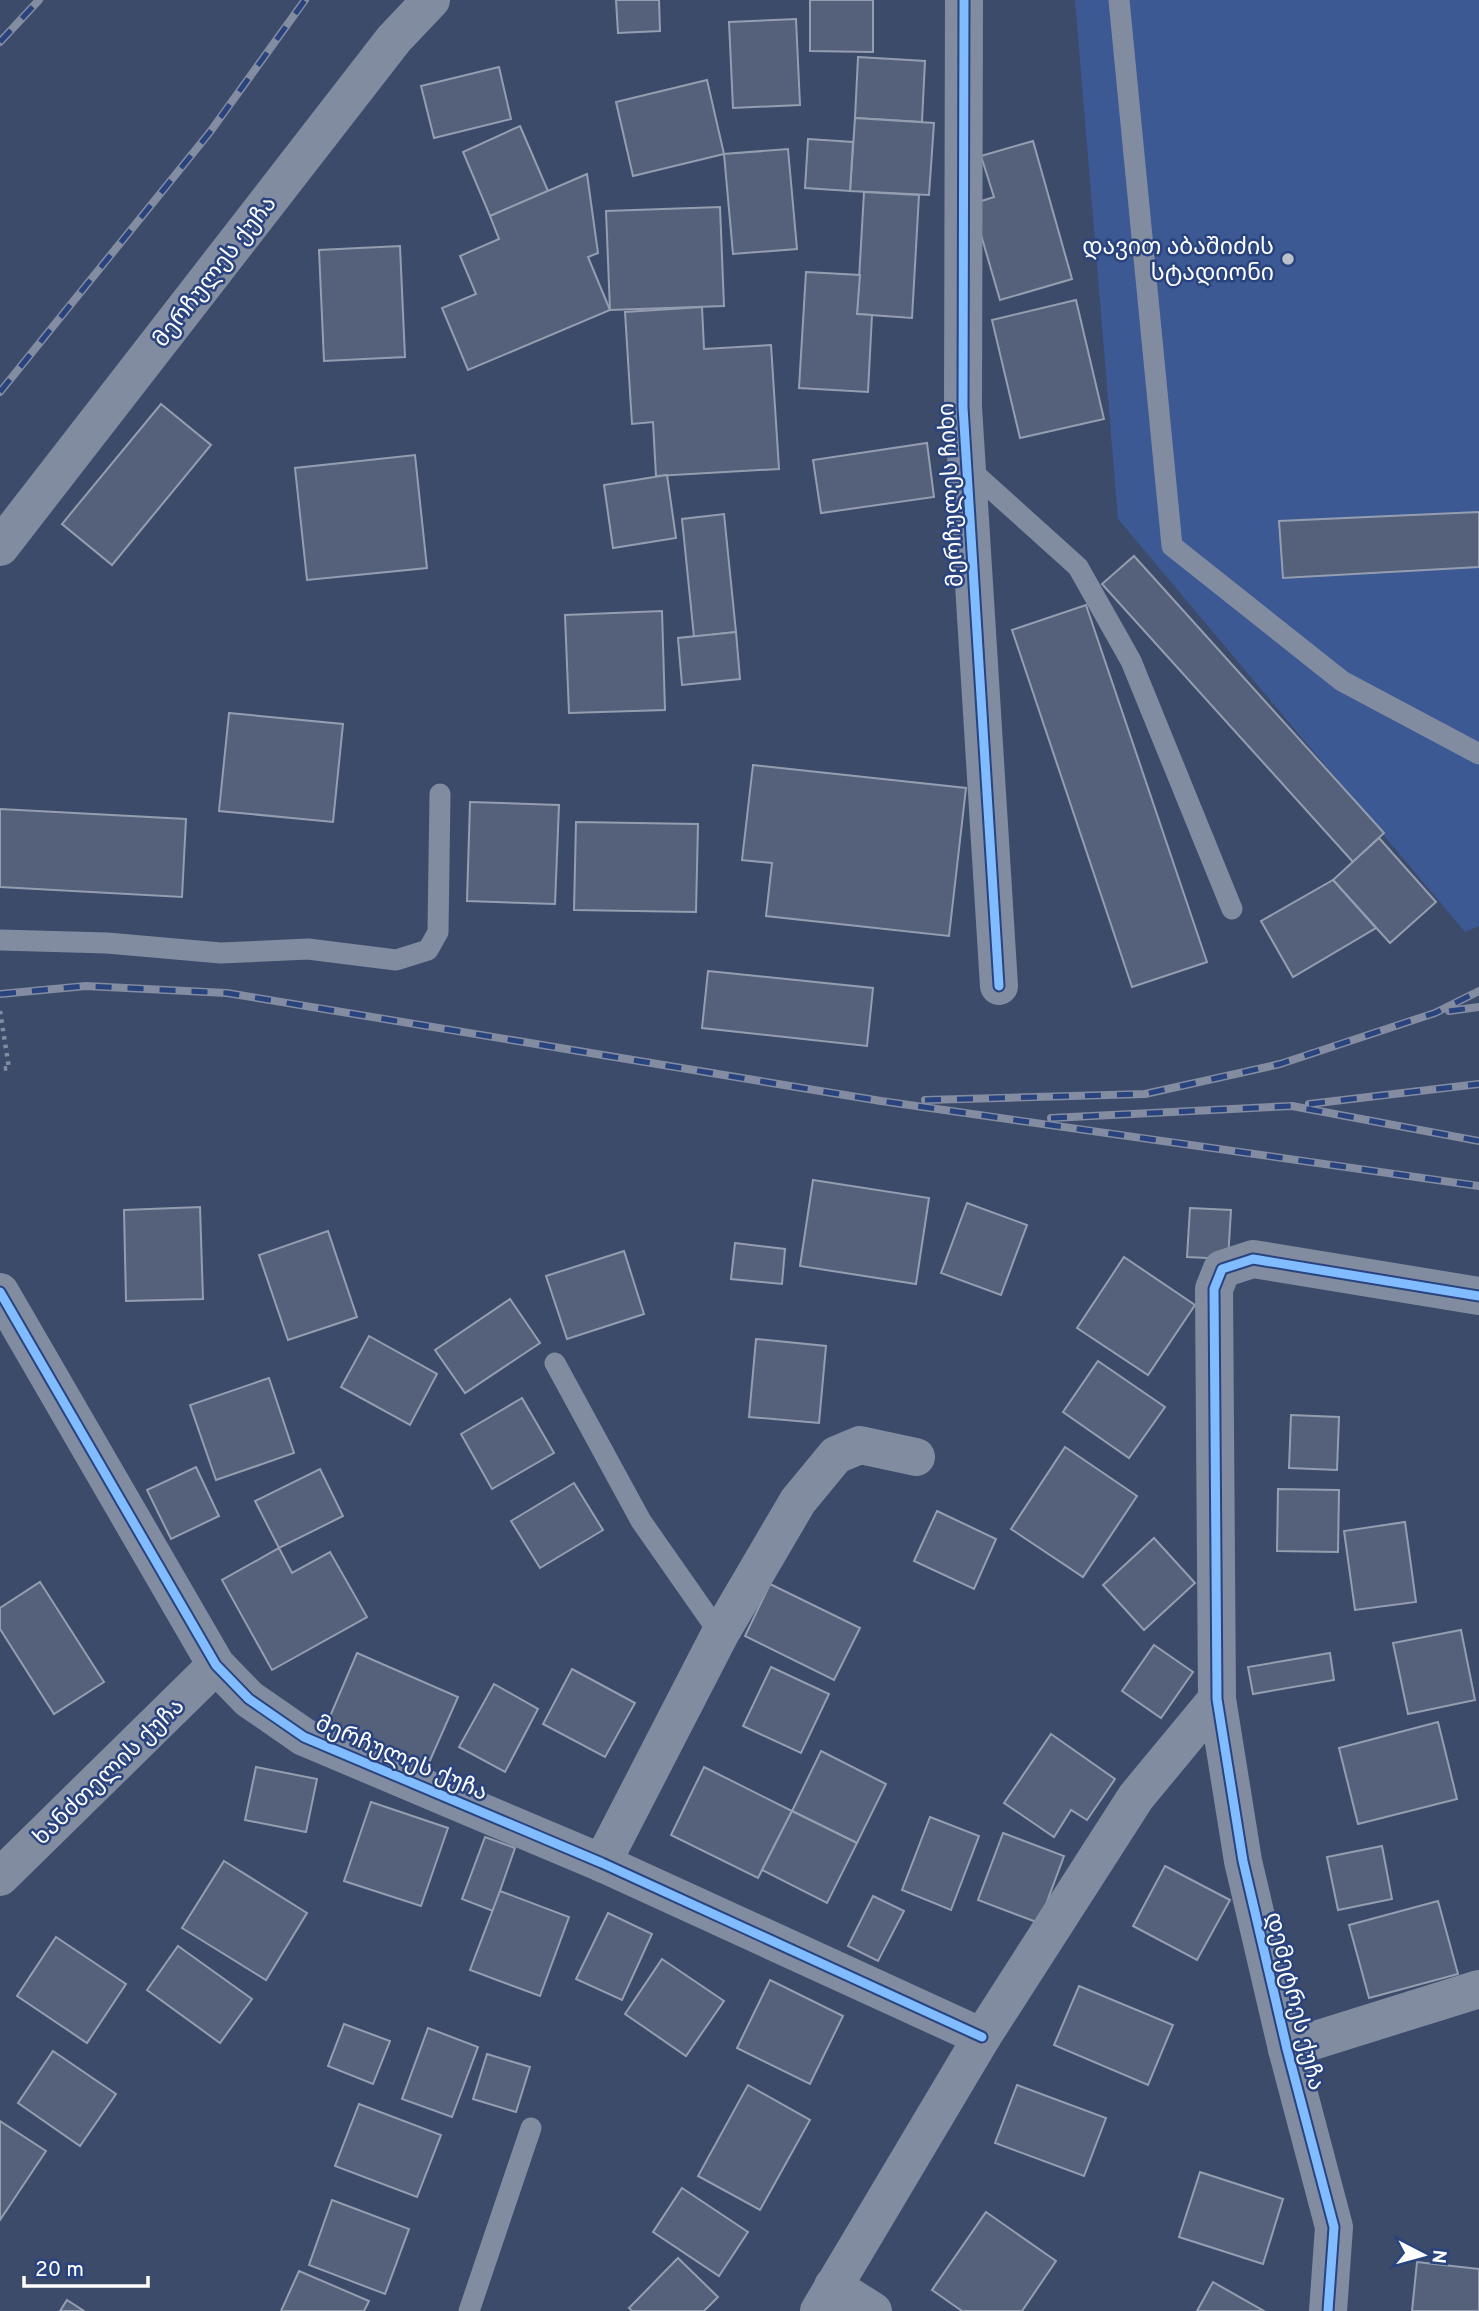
<svg xmlns="http://www.w3.org/2000/svg" width="1479" height="2311" font-family="Overpass,'Noto Sans Georgian',sans-serif">
<style>
.green{fill:#3c5994}
.building{fill:#55617a;stroke:#949eb0;stroke-width:2}
.lines{fill:none;stroke-linecap:round;stroke-linejoin:round}
.path{stroke:#828ca1;stroke-width:4.5;stroke-dasharray:3.5 5;stroke-linecap:butt}
.lane{stroke:#828ca1;stroke-width:21}
.street{stroke:#828ca1;stroke-width:38}
.rail-casing{stroke:#838ca1;stroke-width:8}
.rail{stroke:#29437e;stroke-width:5;stroke-dasharray:16;stroke-linecap:butt}
.cycleway-casing{stroke:#29437e;stroke-width:13}
.cycleway{stroke:#80bcff;stroke-width:9}
.poi-dot{fill:#bbc0cb;stroke:#29437e;stroke-width:2.5}
.labels{text-anchor:middle;stroke-width:5;stroke-linejoin:round;paint-order:stroke}
.poi-label{font-size:23px;fill:#fff;stroke:#29437e;text-anchor:end}
.street-label{font-size:23px;fill:#fff;stroke:#29437e}
</style>
<rect width="100%" height="100%" fill="#3d4b6a"/>
<polygon class="green" points="1075,0 1479,0 1479,926 1465,932 1118,519"/>
<g class="building">
<polygon points="616,0 659,0 660,31 618,33"/>
<polygon points="810,0 873,0 873,52 810,51"/>
<polygon points="796,19 800,105 733,108 729,22"/>
<polygon points="858,57 925,61 922,122 855,118"/>
<polygon points="499,67 511,119 434,138 421,86"/>
<polygon points="707,80 724,154 633,176 616,102"/>
<polygon points="855,118 934,123 929,195 850,191"/>
<polygon points="520,126 548,191 490,216 463,152"/>
<polygon points="808,139 853,142 850,191 805,188"/>
<polygon points="1033,141 1072,279 1000,300 972,204 994,197 981,156"/>
<polygon points="788,149 797,249 733,254 724,154"/>
<polygon points="587,174 598,253 588,257 610,310 468,370 442,308 476,294 460,256 499,239 490,216"/>
<polygon points="864,192 919,195 912,318 857,314"/>
<polygon points="720,207 724,306 610,310 606,211"/>
<polygon points="400,246 405,357 324,361 319,250"/>
<polygon points="806,272 860,275 857,314 872,315 868,392 799,388"/>
<polygon points="1076,300 1104,419 1020,438 992,320"/>
<polygon points="702,307 704,349 771,345 779,469 656,476 653,422 632,424 625,312"/>
<polygon points="161,404 211,445 112,565 62,524"/>
<polygon points="927,443 934,497 821,513 813,460"/>
<polygon points="415,455 427,568 307,580 295,468"/>
<polygon points="667,475 676,538 613,548 604,485"/>
<polygon points="1479,512 1479,567 1283,578 1279,521"/>
<polygon points="724,514 736,632 694,637 682,519"/>
<polygon points="1134,556 1384,833 1353,862 1102,584"/>
<polygon points="1086,605 1207,962 1132,987 1012,630"/>
<polygon points="662,611 665,710 569,713 565,615"/>
<polygon points="736,632 740,679 682,685 678,638"/>
<polygon points="229,713 343,724 333,822 219,811"/>
<polygon points="753,765 966,788 949,936 766,916 772,863 742,860"/>
<polygon points="470,802 559,805 555,904 467,901"/>
<polygon points="0,809 186,819 182,897 0,887"/>
<polygon points="576,822 698,824 696,912 574,910"/>
<polygon points="1379,838 1436,902 1390,943 1333,880"/>
<polygon points="1333,880 1376,928 1293,977 1261,921"/>
<polygon points="708,971 873,988 867,1046 702,1028"/>
<polygon points="813,1180 929,1198 916,1284 800,1266"/>
<polygon points="967,1203 1027,1225 1001,1295 941,1273"/>
<polygon points="200,1207 203,1299 126,1301 124,1210"/>
<polygon points="1190,1208 1231,1210 1228,1259 1187,1257"/>
<polygon points="328,1231 357,1317 288,1340 259,1255"/>
<polygon points="735,1243 785,1249 782,1284 731,1279"/>
<polygon points="624,1251 644,1314 567,1339 546,1276"/>
<polygon points="1124,1257 1195,1305 1148,1375 1077,1328"/>
<polygon points="510,1299 540,1343 465,1393 435,1350"/>
<polygon points="369,1336 437,1374 410,1425 341,1387"/>
<polygon points="756,1339 826,1346 819,1423 749,1417"/>
<polygon points="1098,1361 1165,1407 1129,1458 1063,1412"/>
<polygon points="269,1378 294,1453 216,1480 190,1405"/>
<polygon points="522,1398 554,1453 492,1489 461,1434"/>
<polygon points="1291,1415 1339,1417 1337,1470 1289,1468"/>
<polygon points="1065,1447 1137,1496 1083,1577 1011,1529"/>
<polygon points="196,1467 219,1516 171,1539 147,1490"/>
<polygon points="320,1469 343,1516 279,1548 255,1501"/>
<polygon points="574,1483 603,1530 540,1568 511,1521"/>
<polygon points="1278,1489 1339,1490 1338,1552 1277,1551"/>
<polygon points="937,1511 996,1539 974,1589 914,1561"/>
<polygon points="1405,1522 1416,1602 1355,1610 1344,1531"/>
<polygon points="1154,1538 1195,1583 1144,1630 1103,1585"/>
<polygon points="279,1548 292,1573 330,1552 367,1617 272,1670 222,1580"/>
<polygon points="40,1582 104,1682 54,1714 0,1629 0,1608"/>
<polygon points="770,1584 860,1628 834,1680 745,1636"/>
<polygon points="1461,1630 1475,1700 1408,1714 1393,1643"/>
<polygon points="1154,1645 1193,1672 1161,1718 1122,1691"/>
<polygon points="357,1653 458,1697 428,1765 328,1721"/>
<polygon points="1330,1653 1334,1680 1253,1694 1248,1667"/>
<polygon points="771,1667 829,1694 801,1753 743,1726"/>
<polygon points="572,1669 635,1703 605,1757 543,1724"/>
<polygon points="494,1684 538,1709 505,1772 459,1747"/>
<polygon points="1438,1722 1457,1799 1358,1824 1339,1748"/>
<polygon points="1051,1734 1115,1779 1087,1820 1071,1810 1054,1837 1004,1803"/>
<polygon points="821,1751 886,1784 857,1843 792,1811"/>
<polygon points="256,1767 317,1779 306,1832 245,1820"/>
<polygon points="704,1767 792,1811 758,1878 671,1835"/>
<polygon points="371,1802 448,1828 421,1906 344,1881"/>
<polygon points="792,1811 857,1843 827,1903 762,1870"/>
<polygon points="930,1817 979,1836 951,1910 902,1890"/>
<polygon points="1003,1833 1064,1856 1039,1923 978,1900"/>
<polygon points="485,1837 515,1848 493,1911 462,1899"/>
<polygon points="1382,1846 1392,1899 1338,1910 1327,1857"/>
<polygon points="224,1861 307,1913 266,1980 182,1928"/>
<polygon points="1165,1866 1230,1900 1197,1960 1133,1926"/>
<polygon points="500,1891 569,1917 540,1996 470,1970"/>
<polygon points="873,1896 904,1911 878,1961 848,1946"/>
<polygon points="1438,1901 1458,1974 1369,1998 1349,1925"/>
<polygon points="608,1913 652,1934 622,2000 576,1979"/>
<polygon points="56,1937 126,1984 87,2043 17,1996"/>
<polygon points="178,1946 252,1999 220,2043 147,1990"/>
<polygon points="662,1959 724,2001 686,2056 625,2014"/>
<polygon points="770,1980 843,2016 810,2084 737,2048"/>
<polygon points="1079,1986 1173,2025 1148,2085 1054,2045"/>
<polygon points="344,2024 390,2041 373,2084 328,2066"/>
<polygon points="428,2028 478,2047 452,2117 402,2099"/>
<polygon points="53,2051 116,2094 80,2146 18,2103"/>
<polygon points="487,2054 530,2067 516,2112 473,2099"/>
<polygon points="748,2085 810,2120 760,2210 698,2176"/>
<polygon points="1017,2085 1106,2118 1084,2176 995,2143"/>
<polygon points="359,2104 441,2135 417,2197 335,2166"/>
<polygon points="0,2121 46,2151 0,2220"/>
<polygon points="1200,2172 1283,2199 1263,2264 1179,2237"/>
<polygon points="682,2188 748,2232 719,2276 653,2232"/>
<polygon points="332,2200 409,2229 385,2294 309,2265"/>
<polygon points="986,2212 1056,2261 1022,2311 962,2311 932,2290"/>
<polygon points="678,2258 718,2297 704,2311 632,2311 629,2308"/>
<polygon points="1417,2262 1479,2269 1479,2311 1412,2311"/>
<polygon points="299,2271 369,2301 364,2311 281,2311"/>
<polygon points="1213,2282 1264,2311 1197,2311"/>
<polygon points="67,2300 84,2311 60,2311"/>
</g>
<g class="lines">
<polyline class="path" points="0,1011 9,1068 0,1069"/>
<g class="lane">
<polyline points="1119,0 1172,546 1342,681 1479,754"/>
<polyline points="967,467 1078,567 1131,661 1232,909"/>
<polyline points="0,940 107,943 221,953 308,949 396,960 428,950 438,932 440,794"/>
<polyline points="555,1363 641,1521 720,1634"/>
<polyline points="469,2311 531,2128"/>
</g>
<g class="street">
<polyline points="964,0 963,407 999,986"/>
<polyline points="0,547 394,39 431,0"/>
<polyline points="0,1292 216,1665 249,1699 304,1737 602,1863 982,2037"/>
<polyline points="602,1863 720,1634 798,1501 836,1455 860,1445 916,1457"/>
<polyline points="0,1877 216,1665"/>
<polyline points="1287,2049 1479,1989"/>
<polyline points="833,2286 873,2311"/>
<polyline points="819,2311 982,2037 1136,1797 1217,1699"/>
<polyline points="1328,2311 1334,2227 1287,2049 1243,1861 1217,1699 1214,1289 1222,1269 1253,1259 1479,1296"/>
</g>
<g class="rail-casing">
<g id="rail">
<polyline points="0,42 39,0"/>
<polyline points="0,392 210,132 305,0"/>
<polyline points="0,994 86,986 227,993 881,1101 1479,1186"/>
<polyline points="1449,1011 1479,1007"/>
<polyline points="925,1100 1145,1094 1280,1064 1435,1013 1479,991"/>
<polyline points="1309,1104 1479,1084"/>
<polyline points="1051,1118 1292,1106 1479,1141"/>
</g>
</g>
<use href="#rail" class="rail"/>
<g class="cycleway-casing">
<g id="cycleway">
<polyline points="964,0 963,407 999,986"/>
<polyline points="0,1292 216,1665 249,1699 304,1737 602,1863 982,2037"/>
<polyline points="1328,2311 1334,2227 1287,2049 1243,1861 1217,1699 1214,1289 1222,1269 1253,1259 1479,1296"/>
</g>
</g>
<use href="#cycleway" class="cycleway"/>
</g>
<circle class="poi-dot" cx="1288" cy="259" r="7"/>
<g class="labels">
<g class="poi-label">
<text x="1274" y="254">დავით აბაშიძის<tspan x="1274" dy="26">სტადიონი</tspan></text>
</g>
<g class="street-label">
<text transform="translate(214 271) rotate(-52)" y="8">მერჩულეს ქუჩა</text>
<text transform="translate(950 495) rotate(-93)" y="8">მერჩულეს ჩიხი</text>
<text transform="translate(402 1757) rotate(23)" y="8">მერჩულეს ქუჩა</text>
<text transform="translate(108 1771) rotate(-44)" y="8">ხანძთელის ქუჩა</text>
<text transform="translate(1296 2001) rotate(76)" y="8">დემეტრეს ქუჩა</text>
</g>
</g>
<g transform="translate(1423 2255) rotate(96)" stroke="#29437e" stroke-width="5" paint-order="stroke">
<path d="M0-5L12 26L0 18L-12 26Z" fill="#ffffff"/>
<text y="-10" font-size="19" font-weight="bold" text-anchor="middle" fill="#ffffff">N</text>
</g>
<path d="M24 2276v10h124v-10" fill="none" stroke="#ffffff" stroke-width="3.5"/>
<text x="35" y="2276" font-size="21" fill="#ffffff" stroke="#29437e" stroke-width="5" paint-order="stroke">20 m</text>
</svg>
